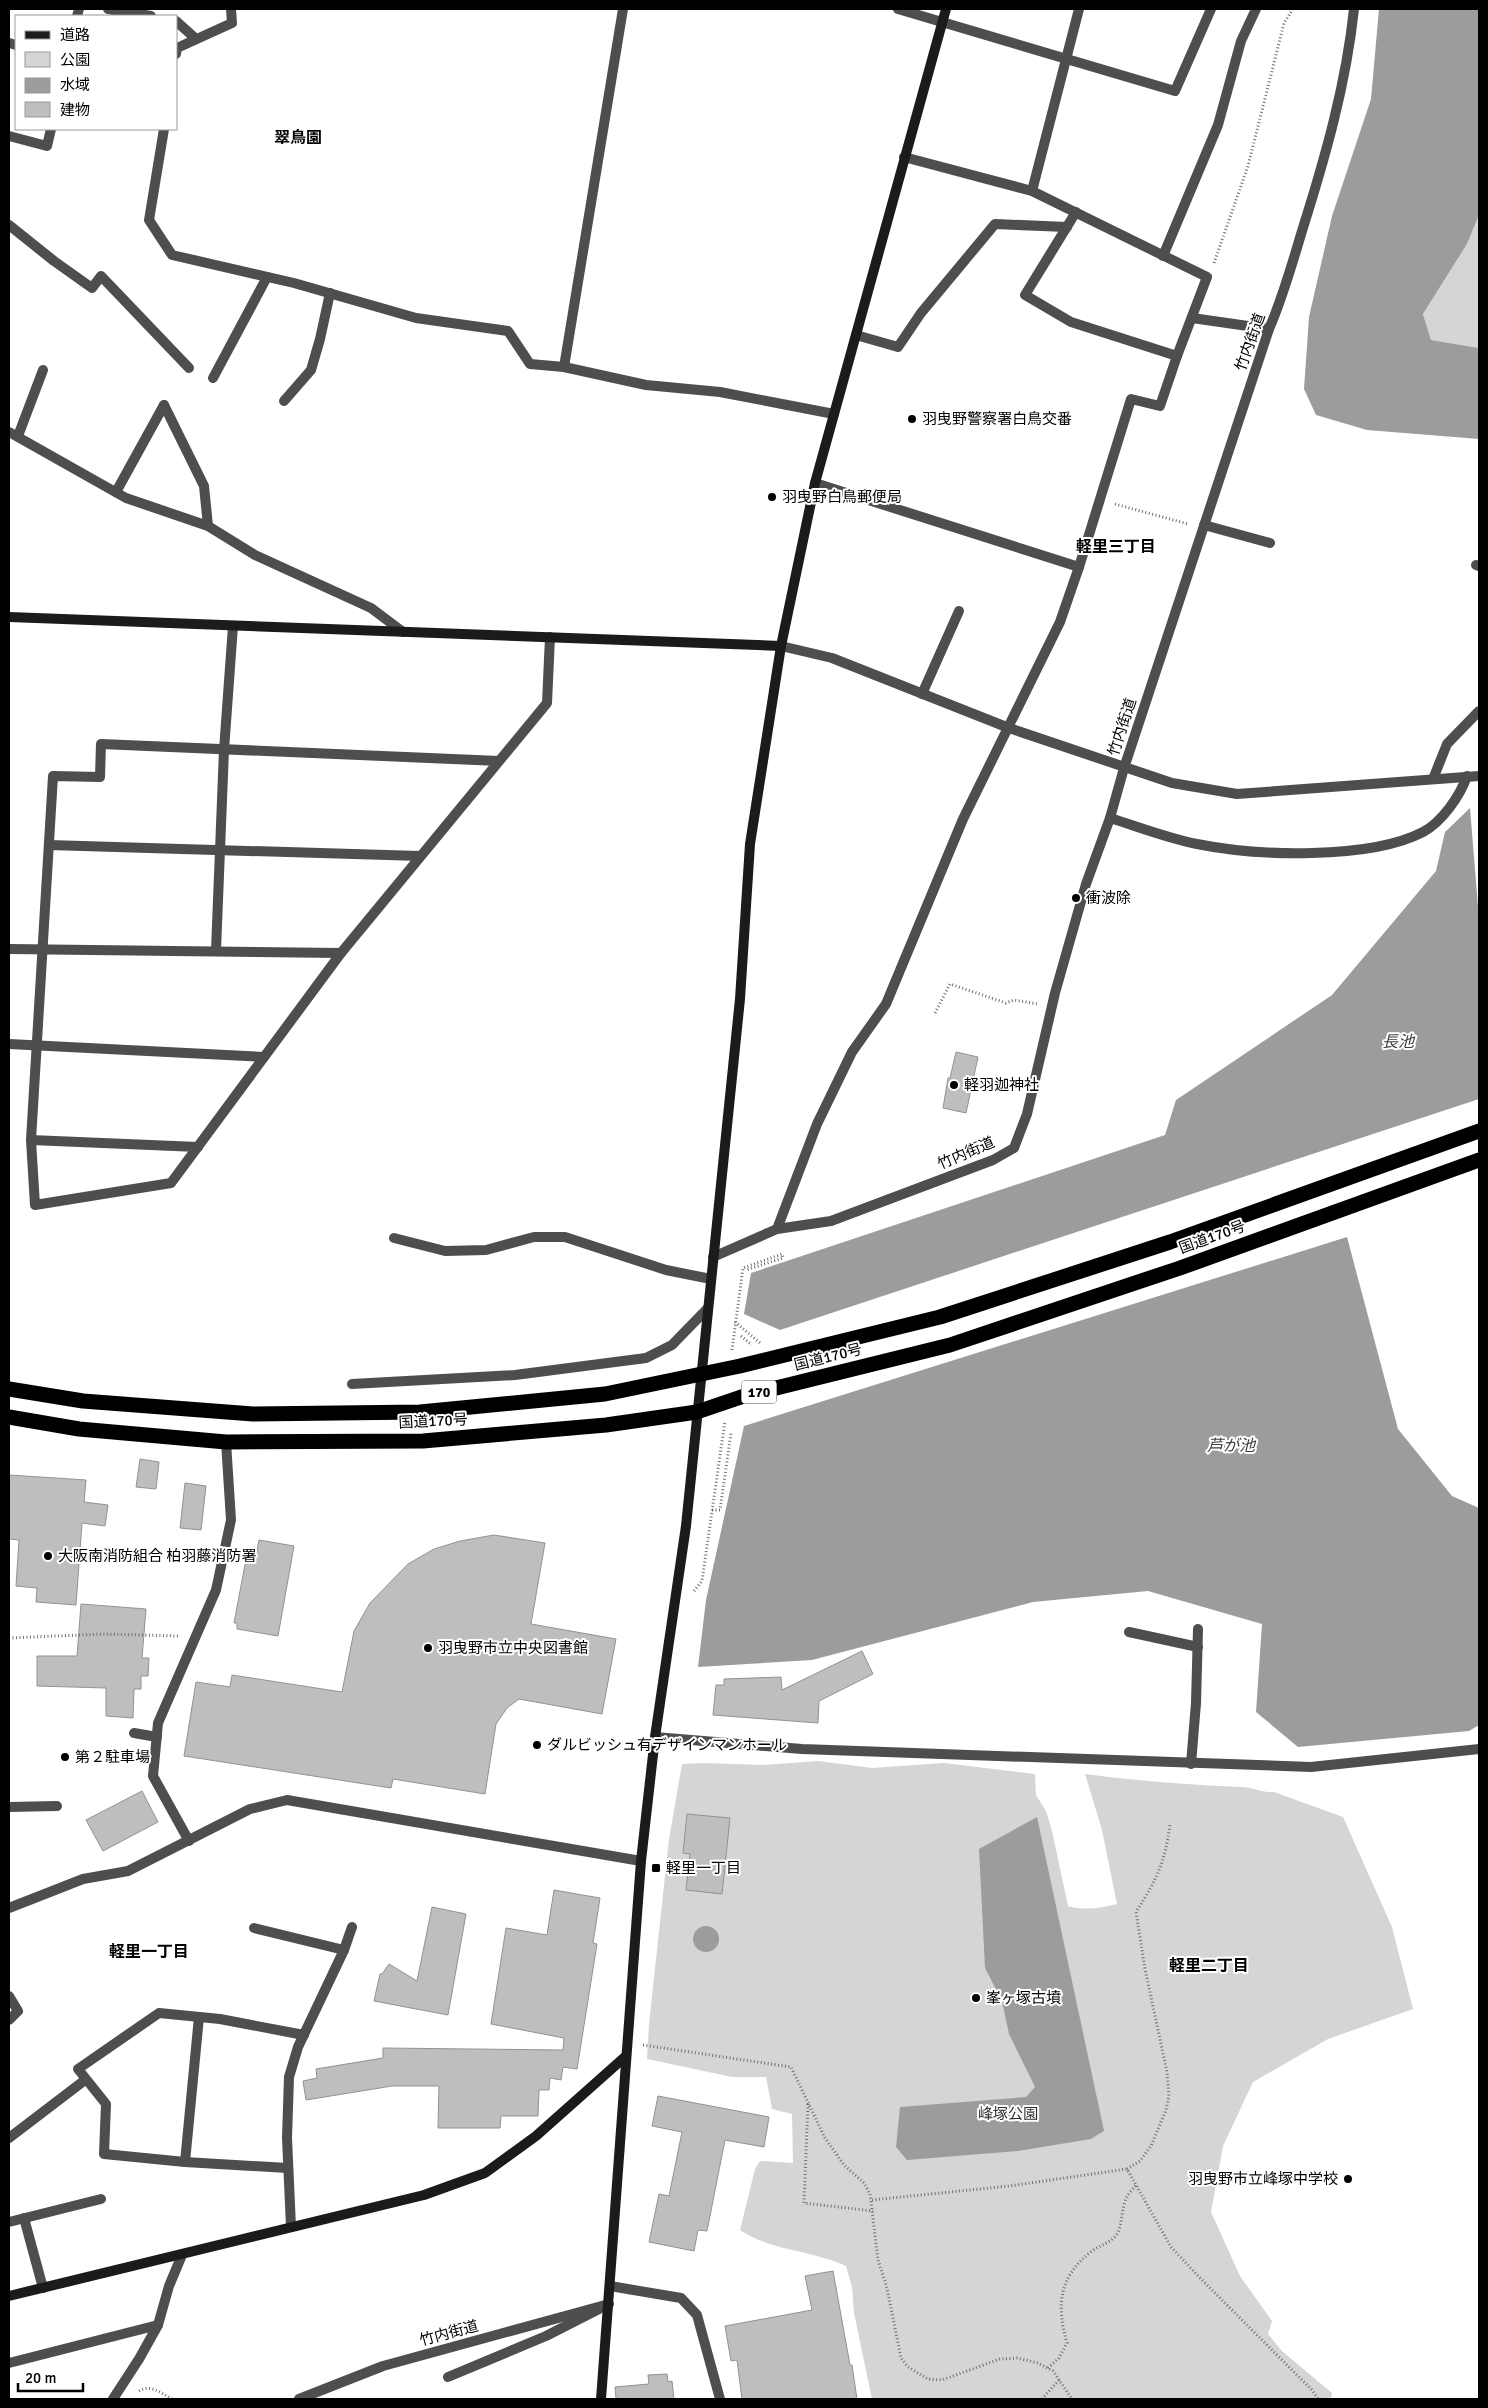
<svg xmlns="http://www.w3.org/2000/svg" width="1488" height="2408" font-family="Signika,'Noto Sans JP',sans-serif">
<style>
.green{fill:#d5d5d5}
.water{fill:#9c9c9c}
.building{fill:#bebebe;stroke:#929292}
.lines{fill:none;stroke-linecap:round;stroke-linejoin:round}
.path{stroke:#707070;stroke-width:3;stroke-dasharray:1 2.5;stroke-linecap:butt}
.lane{stroke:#4e4e4e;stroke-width:10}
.street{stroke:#4e4e4e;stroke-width:10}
.secondary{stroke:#1b1b1b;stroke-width:10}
.highway{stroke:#000;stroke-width:15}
.poi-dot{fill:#000;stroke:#fff;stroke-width:2}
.labels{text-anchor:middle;stroke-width:4;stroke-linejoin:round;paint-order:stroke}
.shield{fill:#fff;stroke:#4c4c4c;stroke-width:1}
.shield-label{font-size:14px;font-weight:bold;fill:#000}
.street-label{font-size:15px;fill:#000;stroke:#fff}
.poi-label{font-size:15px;fill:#000;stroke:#fff;text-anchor:start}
.park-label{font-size:15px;fill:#2c2c2c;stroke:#fff}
.neighbourhood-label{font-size:16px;font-weight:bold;fill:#000;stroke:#fff}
.water-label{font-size:16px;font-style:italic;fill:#3d3d3d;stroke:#fff}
</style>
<rect width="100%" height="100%" fill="#fff"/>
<g class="green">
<polygon points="1479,215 1479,348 1431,340 1423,314 1467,244"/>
<path d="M818 1761 872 1768 944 1763 1035 1774 1036 1795 1046 1811 1052 1831 1068 1906C1084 1911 1101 1908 1117 1904L1102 1830 1085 1774C1137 1781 1188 1785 1240 1787 1253 1787 1262 1793 1274 1792L1343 1817 1392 1927 1413 2009 1328 2039 1253 2082 1223 2146 1211 2212 1240 2276 1272 2321 1268 2334 1282 2351 1332 2393 1331 2399H872L854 2313 852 2287 846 2266C812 2250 771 2251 740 2230L755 2169 760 2161 793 2163 792 2114 772 2109 766 2077H732L647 2059 649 2024 669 1839 682 1764 703 1763 764 1765Z"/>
</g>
<g class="water">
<polygon points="1379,9 1479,9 1479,215 1467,244 1423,314 1431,340 1479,348 1479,439 1367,430 1316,415 1304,389 1309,317 1332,216 1371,99"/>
<polygon points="1470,808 1479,919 1479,1099 780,1330 744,1314 751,1273 1165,1135 1176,1100 1332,995 1436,871 1445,832"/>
<polygon points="1347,1237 1398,1429 1452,1496 1479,1508 1479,1725 1469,1731 1298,1747 1256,1712 1262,1624 1148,1591 1033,1602 812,1660 698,1667 706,1600 744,1426"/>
<polygon points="1037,1817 1104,2131 1091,2139 1018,2151 907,2160 896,2147 900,2107 1026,2097 1035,2087 1009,2034 1002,2001 985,1968 979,1849"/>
<circle cx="706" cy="1939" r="13"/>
</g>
<g class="building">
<polygon points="956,1052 978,1057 966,1113 943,1108 948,1078 950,1078"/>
<polygon points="140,1459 159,1462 156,1489 136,1487"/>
<polygon points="9,1475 86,1480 84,1502 108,1505 105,1526 82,1523 76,1605 36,1602 37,1588 16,1586 19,1540 9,1539"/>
<polygon points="185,1483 206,1486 201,1530 180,1528"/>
<polygon points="494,1535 545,1543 531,1624 616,1639 602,1714 519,1699 507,1708 496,1724 485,1794 393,1779 391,1788 184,1756 196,1682 230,1687 232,1675 342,1692 354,1631 370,1603 408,1564 434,1549 460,1541"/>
<polygon points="259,1540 294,1546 278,1636 237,1629 237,1623 234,1623 247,1554 256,1556"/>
<polygon points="81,1604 146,1609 142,1658 149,1658 148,1676 141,1676 141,1689 134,1689 133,1718 106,1716 106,1688 37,1686 37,1656 77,1656"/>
<polygon points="862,1651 873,1674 819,1701 818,1723 713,1715 716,1685 724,1685 724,1679 781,1677 782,1690"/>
<polygon points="142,1791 158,1822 103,1851 86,1820"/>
<polygon points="687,1814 730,1818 722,1894 686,1890 690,1854 683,1853"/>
<polygon points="554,1890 600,1898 593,1943 597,1944 577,2069 563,2067 561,2080 550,2078 549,2090 539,2090 538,2116 501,2116 500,2128 438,2128 439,2086 392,2086 306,2100 303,2081 317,2078 316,2069 383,2058 383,2048 563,2050 564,2038 491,2024 506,1928 547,1935"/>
<polygon points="432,1907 466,1914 448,2015 374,2001 380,1974 382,1974 389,1964 417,1981"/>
<polygon points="658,2096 769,2117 764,2147 725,2140 707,2231 698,2230 694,2251 649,2242 659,2194 669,2196 682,2132 652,2126"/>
<polygon points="833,2271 850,2365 852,2365 857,2399 742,2399 737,2360 731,2361 725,2326 812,2310 805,2276"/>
<polygon points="667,2374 668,2382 672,2381 674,2399 616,2399 615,2387 649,2384 648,2375"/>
</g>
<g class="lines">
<g class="path">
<polyline points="1214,263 1248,166 1284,23 1293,9"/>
<polyline points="1115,504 1188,524"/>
<polyline points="935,1013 950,984 1006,1003 1014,1000 1038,1004"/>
<polyline points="735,1322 760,1343"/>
<polyline points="741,1336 752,1345"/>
<polyline points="732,1350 743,1268 782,1254 783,1258 746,1270"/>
<polyline points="712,1510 720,1510 731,1433"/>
<polyline points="694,1591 702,1581 725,1421"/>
<polyline points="9,1638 103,1634 178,1636"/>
<polyline points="643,2045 791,2067 825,2138 844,2165 864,2183 870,2194 878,2260 887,2288 901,2358 908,2367 928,2379 942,2380 1000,2359 1017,2358 1038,2363 1053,2371 1072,2399"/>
<polyline points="808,2104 804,2203 873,2211"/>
<path d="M1127 2169 1140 2161 1151 2146 1166 2110 1169 2096 1167 2072 1145 1969 1136 1912C1157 1879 1165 1863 1170 1824"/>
<polyline points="872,2200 1009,2186 1127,2169 1171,2247 1202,2280 1312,2390 1318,2399"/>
<path d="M1048 2368 1059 2358 1067 2343C1056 2305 1059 2276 1092 2251 1100 2245 1111 2243 1117 2234 1123 2223 1121 2208 1127 2197 1129 2193 1133 2189 1136 2185"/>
<path d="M139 2391C151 2384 161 2393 172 2399"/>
<polyline points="1042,2399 1060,2379"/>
</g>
<g class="lane">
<path d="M1110 818C1139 827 1167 838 1197 844 1256 856 1369 860 1423 832 1442 822 1460 796 1467 776"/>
<polyline points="134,1733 157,1737"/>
<polyline points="9,1807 57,1806"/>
<polyline points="254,1928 344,1950"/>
<polyline points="24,2218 43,2288"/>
<polyline points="9,2222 101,2199"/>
<polyline points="448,2377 546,2336 599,2309"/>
</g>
<g class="street">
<polyline points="108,9 151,16"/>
<polyline points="898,9 1175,91 1211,9"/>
<polyline points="77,16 79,9"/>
<polyline points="176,21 196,39"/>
<polyline points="9,43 16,45"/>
<polyline points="176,54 177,48 232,23 231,9"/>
<polyline points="164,129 149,220 172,255 294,283 416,318 508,331 530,364 564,367 646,385 720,392 834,414"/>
<polyline points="9,136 47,146 51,129"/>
<polyline points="904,157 1032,191 1207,277 1177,356"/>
<polyline points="1032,191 1079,9"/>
<polyline points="9,225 54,261 92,288 101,276 189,368"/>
<polyline points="1163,256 1218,125 1241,41 1256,9"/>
<polyline points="1192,318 1269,329"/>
<polyline points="856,335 898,347 921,313 995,224 1067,227"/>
<polyline points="564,367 623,9"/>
<polyline points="213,378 267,277"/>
<polyline points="284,401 311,370 320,339 330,293"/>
<polyline points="164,405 204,486 208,526"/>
<polyline points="9,432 126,498 208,526 255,555 371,608 403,632"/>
<polyline points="18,436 43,370"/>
<polyline points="815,483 1079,567 1131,399 1160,406 1177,356 1071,322 1025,295 1076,212"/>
<polyline points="116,492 164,405"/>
<polyline points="1204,525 1270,543"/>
<polyline points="1476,565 1479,566"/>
<polyline points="781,646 832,658 1009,728 1172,783 1237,794 1479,776"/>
<polyline points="922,694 959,611"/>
<polyline points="499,761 101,744 100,777 53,776 31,1140 35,1205 171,1183 341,953 547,703 550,637"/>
<polyline points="1433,779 1447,744 1479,711"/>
<polyline points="49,845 420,856"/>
<polyline points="9,949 341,953"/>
<polyline points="216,950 224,750 233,626"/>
<polyline points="9,1044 264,1057"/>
<polyline points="31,1140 198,1147"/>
<polyline points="777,1229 817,1124 852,1052 886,1004 963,819 1060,622 1079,567"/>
<polyline points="394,1238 445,1251 486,1250 534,1237 565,1237 666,1270 711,1279"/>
<path d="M713 1257 777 1229 831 1221 993 1160 1014 1148 1027 1114 1055 993 1086 884 1110 818 1124 768 1269 329C1283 297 1292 264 1302 231 1325 158 1346 85 1354 9"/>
<polyline points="352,1384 515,1375 646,1358 672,1345 708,1308"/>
<polyline points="1129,1632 1198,1647"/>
<polyline points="655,1737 802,1749 1311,1767 1479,1749"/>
<polyline points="1191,1764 1196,1703 1198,1629"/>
<polyline points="189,1841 153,1776 158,1723 216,1590 231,1520 226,1442"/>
<polyline points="9,1908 83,1879 128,1871 250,1809 287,1800 641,1861"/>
<polyline points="9,1996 18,2011 9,2020"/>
<polyline points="9,2138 85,2080"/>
<polyline points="185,2162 199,2017"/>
<polyline points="288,2168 185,2162 104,2154 106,2104 78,2069 159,2013 220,2019 304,2035"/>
<polyline points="291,2227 287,2138 289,2077 298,2047 344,1950 352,1927"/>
<polyline points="610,2286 681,2298 697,2315 720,2399"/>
<polyline points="9,2363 158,2325"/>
<polyline points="113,2399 139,2359 158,2325 169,2286 182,2255"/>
<polyline points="299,2399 383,2366 609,2304"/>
</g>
<g class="secondary">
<polyline points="9,617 781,646"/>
<polyline points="9,2296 424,2195 485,2173 536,2136 626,2056"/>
<polyline points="601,2399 641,1861 655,1737 686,1526 740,999 750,844 781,646 815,483 946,9"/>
</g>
<g class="highway">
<polyline points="9,1389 83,1401 253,1414 420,1412 605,1394 740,1366 940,1317 1170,1242 1479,1131"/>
<polyline points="9,1417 79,1429 226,1442 423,1441 606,1425 697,1412 744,1396 950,1345 1180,1268 1479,1160"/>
</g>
</g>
<g class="poi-dot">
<circle cx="912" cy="419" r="5"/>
<circle cx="772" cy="497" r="5"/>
<circle cx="1076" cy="898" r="5"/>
<circle cx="954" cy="1085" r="5"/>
<circle cx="48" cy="1556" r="5"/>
<circle cx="428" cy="1648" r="5"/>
<circle cx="537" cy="1745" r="5"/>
<circle cx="65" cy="1757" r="5"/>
<rect x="651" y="1863" width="10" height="10" rx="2.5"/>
<circle cx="976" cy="1998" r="5"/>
<circle cx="1348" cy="2179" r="5"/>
</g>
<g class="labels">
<rect class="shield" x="741.5" y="1380.5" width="35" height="23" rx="4"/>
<g class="shield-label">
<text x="759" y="1397">170</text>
</g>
<g class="street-label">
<text transform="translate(1250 342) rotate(-70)" y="5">竹内街道</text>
<text transform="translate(1122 727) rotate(-72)" y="5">竹内街道</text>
<text transform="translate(966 1153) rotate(-23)" y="5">竹内街道</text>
<text transform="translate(1212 1237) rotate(-20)" y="5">国道170号</text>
<text transform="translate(828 1357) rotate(-14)" y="5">国道170号</text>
<text transform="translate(433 1421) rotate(-3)" y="5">国道170号</text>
<text transform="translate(449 2333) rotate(-15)" y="5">竹内街道</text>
</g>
<g class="poi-label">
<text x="922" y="424">羽曳野警察署白鳥交番</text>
<text x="782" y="502">羽曳野白鳥郵便局</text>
<text x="1086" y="903">衝波除</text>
<text x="964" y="1090">軽羽迦神社</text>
<text x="58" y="1561">大阪南消防組合 柏羽藤消防署</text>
<text x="438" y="1653">羽曳野市立中央図書館</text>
<text x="547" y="1750">ダルビッシュ有デザインマンホール</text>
<text x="75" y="1762">第２駐車場</text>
<text x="666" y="1873">軽里一丁目</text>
<text x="986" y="2003">峯ヶ塚古墳</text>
<text x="1338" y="2184" text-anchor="end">羽曳野市立峰塚中学校</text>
</g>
<g class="park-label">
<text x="1008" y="2119">峰塚公園</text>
</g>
<g class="neighbourhood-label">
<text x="298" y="143">翠鳥園</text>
<text x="1116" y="552">軽里三丁目</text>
<text x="149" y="1957">軽里一丁目</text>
<text x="1209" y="1971">軽里二丁目</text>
</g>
<g class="water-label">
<text x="1398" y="1047">長池</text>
<text x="1231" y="1451">芦が池</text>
</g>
</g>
<rect width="1488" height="2408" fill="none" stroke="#000000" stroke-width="20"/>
<rect x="15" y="15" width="162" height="115" fill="#ffffff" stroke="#999999"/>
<rect x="25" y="31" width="25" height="8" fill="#1b1b1b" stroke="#999999"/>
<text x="60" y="40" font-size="15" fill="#000000">道路</text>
<rect x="25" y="52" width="25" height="15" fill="#d5d5d5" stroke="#999999"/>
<text x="60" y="65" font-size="15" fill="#000000">公園</text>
<rect x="25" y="78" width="25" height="15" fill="#9c9c9c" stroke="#999999"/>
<text x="60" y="90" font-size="15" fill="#000000">水域</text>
<rect x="25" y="102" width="25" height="15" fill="#bebebe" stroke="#999999"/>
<text x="60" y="115" font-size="15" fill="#000000">建物</text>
<path d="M18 2383v8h65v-8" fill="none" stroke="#000000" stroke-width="2.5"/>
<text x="25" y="2383" font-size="15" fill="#000000" stroke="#ffffff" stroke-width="4" paint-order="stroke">20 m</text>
</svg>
